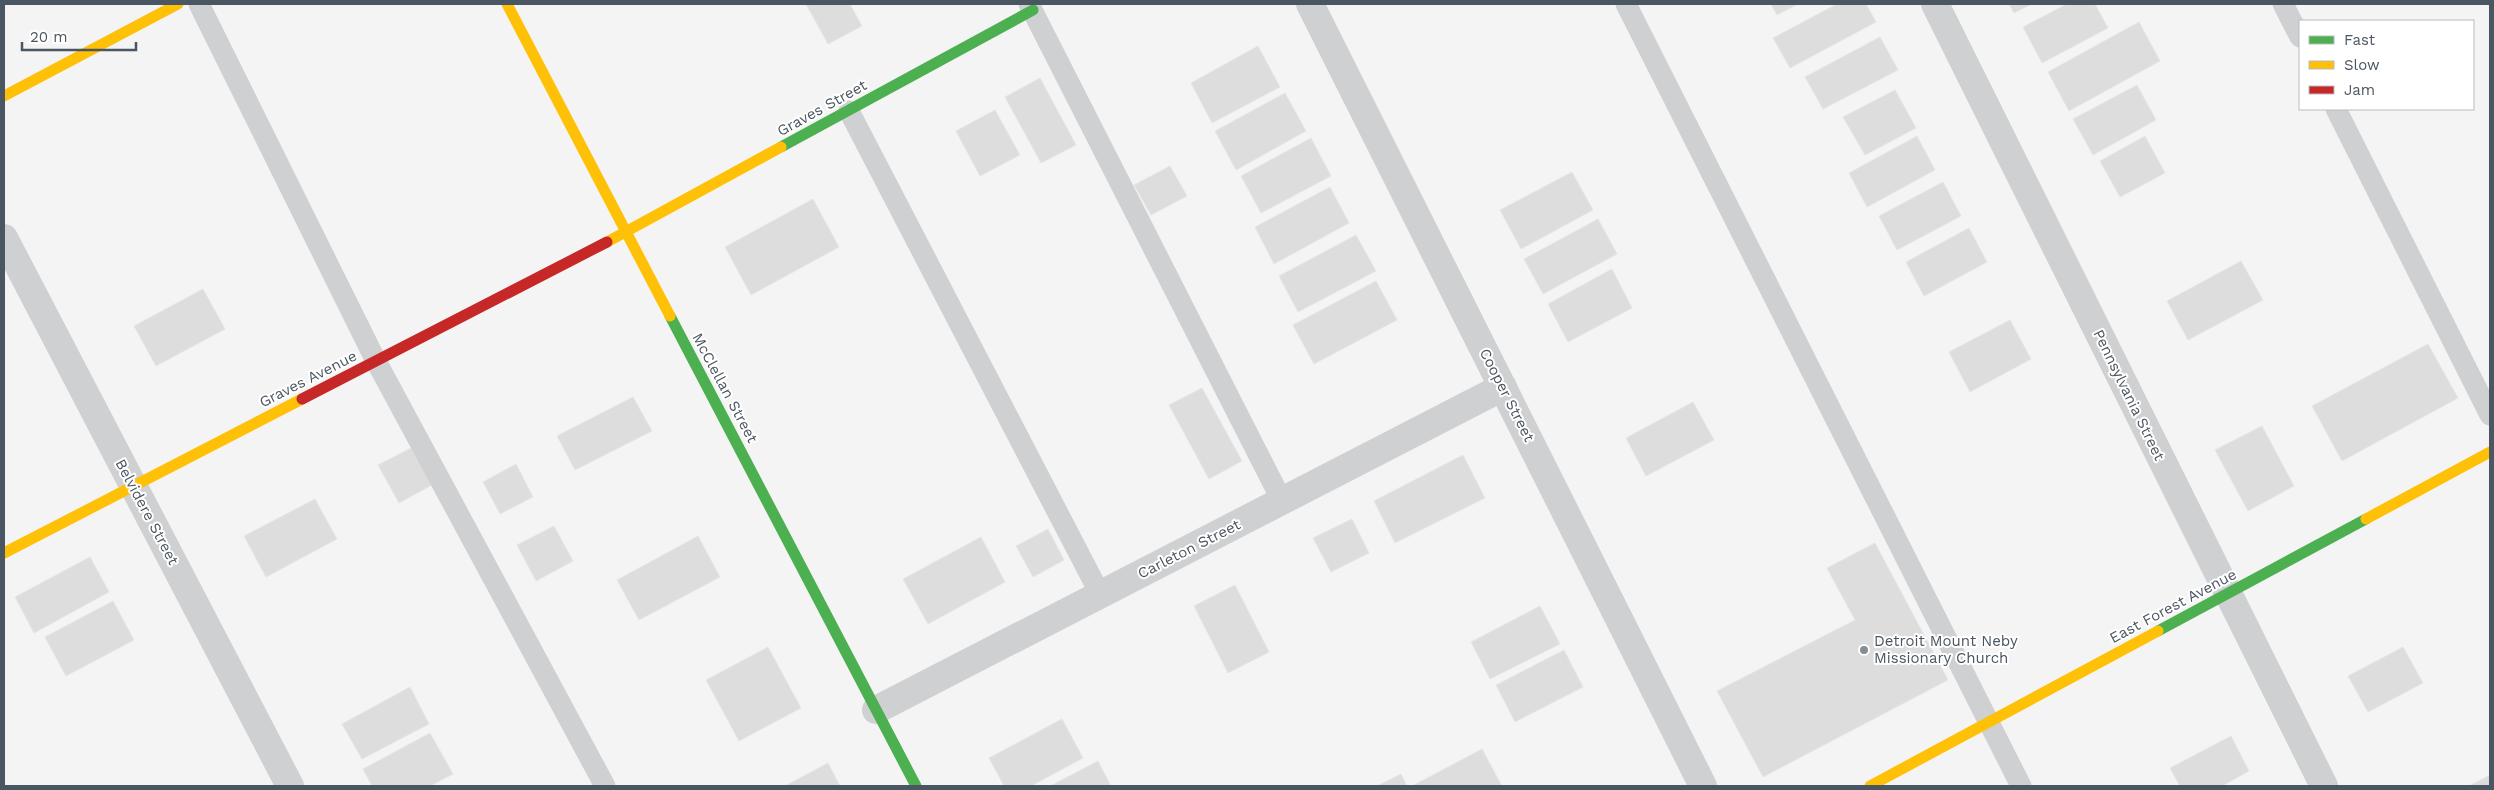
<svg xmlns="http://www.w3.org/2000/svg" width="2494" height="790" font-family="'Work Sans',sans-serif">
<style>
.building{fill:#ddddde;stroke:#e5e6e7}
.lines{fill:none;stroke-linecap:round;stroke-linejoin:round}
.lane{stroke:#ced0d2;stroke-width:21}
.street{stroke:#ced0d2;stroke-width:28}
.fast{stroke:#4caf50;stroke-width:11}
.slow{stroke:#ffc107;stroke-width:11}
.jam{stroke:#c62828;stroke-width:11}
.poi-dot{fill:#868d94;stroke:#fff;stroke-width:2}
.labels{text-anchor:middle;stroke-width:4;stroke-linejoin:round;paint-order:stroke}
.street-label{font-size:15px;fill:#4a5661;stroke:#fff}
.poi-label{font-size:15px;fill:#4a5661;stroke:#fff;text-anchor:start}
</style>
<rect width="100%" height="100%" fill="#f4f4f4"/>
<g class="building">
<polygon points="806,4 850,4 862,26 828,44"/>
<polygon points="1771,4 1798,4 1777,15"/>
<polygon points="1837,4 1866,4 1876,22 1790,68 1773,38"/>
<polygon points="2009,4 2032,4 2014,13"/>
<polygon points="2067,4 2095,4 2108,28 2042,63 2023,27"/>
<polygon points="2139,22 2160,61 2069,111 2048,72"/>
<polygon points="1880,37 1898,70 1823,109 1805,77"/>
<polygon points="1258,46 1280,87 1212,123 1191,83"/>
<polygon points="1040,78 1076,145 1041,163 1005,97"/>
<polygon points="2137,85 2156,120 2093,155 2073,119"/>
<polygon points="1895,90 1916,128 1865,155 1843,117"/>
<polygon points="1285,93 1306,131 1236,170 1215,131"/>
<polygon points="995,110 1020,155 980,176 956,131"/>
<polygon points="1917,136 1935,170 1867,207 1849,173"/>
<polygon points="2145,136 2165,173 2120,197 2100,161"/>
<polygon points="1311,138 1331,176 1261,213 1241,176"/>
<polygon points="1170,166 1187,196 1151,215 1134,185"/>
<polygon points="1572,172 1593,210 1521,249 1500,210"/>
<polygon points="1943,182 1961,216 1897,250 1879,216"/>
<polygon points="1330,187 1349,223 1274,264 1255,227"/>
<polygon points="813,199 839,247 751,295 725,247"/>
<polygon points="1598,219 1617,254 1543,294 1524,259"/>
<polygon points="1969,228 1987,262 1924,296 1906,262"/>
<polygon points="1356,235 1376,271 1298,312 1279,276"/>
<polygon points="2241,261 2263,300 2188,340 2167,301"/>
<polygon points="1612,269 1632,308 1568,342 1548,304"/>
<polygon points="1376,281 1397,320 1314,364 1293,325"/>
<polygon points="203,289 225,329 156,366 134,326"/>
<polygon points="2010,320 2031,359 1970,392 1949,352"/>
<polygon points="2428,344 2458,398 2342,461 2312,406"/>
<polygon points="1202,388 1242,461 1209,479 1169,405"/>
<polygon points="633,397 652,431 575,470 557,436"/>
<polygon points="1693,402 1714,440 1646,476 1626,438"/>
<polygon points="2262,426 2294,486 2248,511 2215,450"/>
<polygon points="411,448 432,485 399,503 378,465"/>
<polygon points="1463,455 1485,498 1395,543 1374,501"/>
<polygon points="516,464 533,497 500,514 483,482"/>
<polygon points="315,499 337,539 266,577 244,536"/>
<polygon points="1352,519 1369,553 1331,572 1313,538"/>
<polygon points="554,526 573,561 536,581 517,545"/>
<polygon points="1048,529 1064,560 1033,577 1016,546"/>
<polygon points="698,536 720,577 639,620 617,580"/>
<polygon points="981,537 1005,582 928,624 903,579"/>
<polygon points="1875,543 1948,680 1763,777 1717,691 1855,620 1827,568"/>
<polygon points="90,557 109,592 34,633 15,597"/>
<polygon points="1235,585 1269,652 1228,673 1194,606"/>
<polygon points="113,601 134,640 66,676 45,637"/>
<polygon points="1540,606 1560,644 1490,679 1471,642"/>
<polygon points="768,647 801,708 739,741 706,680"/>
<polygon points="2403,647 2423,683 2368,712 2348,676"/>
<polygon points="1564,650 1583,687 1515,722 1496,685"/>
<polygon points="410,687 429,724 362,759 342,724"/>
<polygon points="1062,719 1083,758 1031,786 1004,786 989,758"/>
<polygon points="430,733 453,774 430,786 372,786 363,769"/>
<polygon points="2231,736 2249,771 2222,786 2180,786 2170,768"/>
<polygon points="1482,749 1502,786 1412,786"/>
<polygon points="1098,761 1111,786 1050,786"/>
<polygon points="828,763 840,786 785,786"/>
<polygon points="1401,774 1407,786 1377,786"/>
<polygon points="2490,775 2490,786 2469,786"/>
</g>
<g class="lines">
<g class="lane">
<polyline points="199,4 376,361 605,786"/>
<polyline points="1029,4 1282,501"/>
<polyline points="1626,4 2021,786"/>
<polyline points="2283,4 2300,37"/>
<polyline points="2336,109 2490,415"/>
<polyline points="849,111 1100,594"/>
</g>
<g class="street">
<polyline points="1310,4 1703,786"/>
<polyline points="1935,4 2324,786"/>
<polyline points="4,238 290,786"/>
<polyline points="876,710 1503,387"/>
</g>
<g class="fast">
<polyline points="781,147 1033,10"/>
<polyline points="670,316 916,786"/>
<polyline points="2158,631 2366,519"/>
</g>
<g class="slow">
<polyline points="507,4 670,316"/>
<polyline points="4,96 178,4"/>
<polyline points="607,242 781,147"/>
<polyline points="2366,519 2490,452"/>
<polyline points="4,553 302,399"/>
<polyline points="1870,786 2158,631"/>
</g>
<polyline class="jam" points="302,399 607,242"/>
</g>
<circle class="poi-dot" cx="1864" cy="650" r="5"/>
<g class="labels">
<g class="street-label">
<text transform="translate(822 108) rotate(-29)" y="5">Graves Street</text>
<text transform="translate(308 379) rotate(-27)" y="5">Graves Avenue</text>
<text transform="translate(725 388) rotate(62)" y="5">McClellan Street</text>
<text transform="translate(1507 395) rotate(63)" y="5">Cooper Street</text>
<text transform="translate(2129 395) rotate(64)" y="5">Pennsylvania Street</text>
<text transform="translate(147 512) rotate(62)" y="5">Belvidere Street</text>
<text transform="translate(1189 549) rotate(-27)" y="5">Carleton Street</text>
<text transform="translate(2173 606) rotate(-28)" y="5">East Forest Avenue</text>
</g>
<g class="poi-label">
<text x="1874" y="646">Detroit Mount Neby<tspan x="1874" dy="17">Missionary Church</tspan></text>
</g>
</g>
<rect width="2494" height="790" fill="none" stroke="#4a5661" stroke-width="10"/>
<rect x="2299" y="20" width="175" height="90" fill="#ffffff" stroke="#b7bbc0"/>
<rect x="2309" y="36" width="25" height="8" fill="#4caf50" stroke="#b7bbc0"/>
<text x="2344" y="45" font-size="15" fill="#4a5661">Fast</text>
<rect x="2309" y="61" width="25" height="8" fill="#ffc107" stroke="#b7bbc0"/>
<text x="2344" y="70" font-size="15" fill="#4a5661">Slow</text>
<rect x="2309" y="86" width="25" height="8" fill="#c62828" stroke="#b7bbc0"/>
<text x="2344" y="95" font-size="15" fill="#4a5661">Jam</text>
<path d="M22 42v8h114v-8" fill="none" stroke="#4a5661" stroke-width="2.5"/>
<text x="30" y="42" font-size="15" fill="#4a5661" stroke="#ffffff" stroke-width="4" paint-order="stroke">20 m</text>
</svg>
